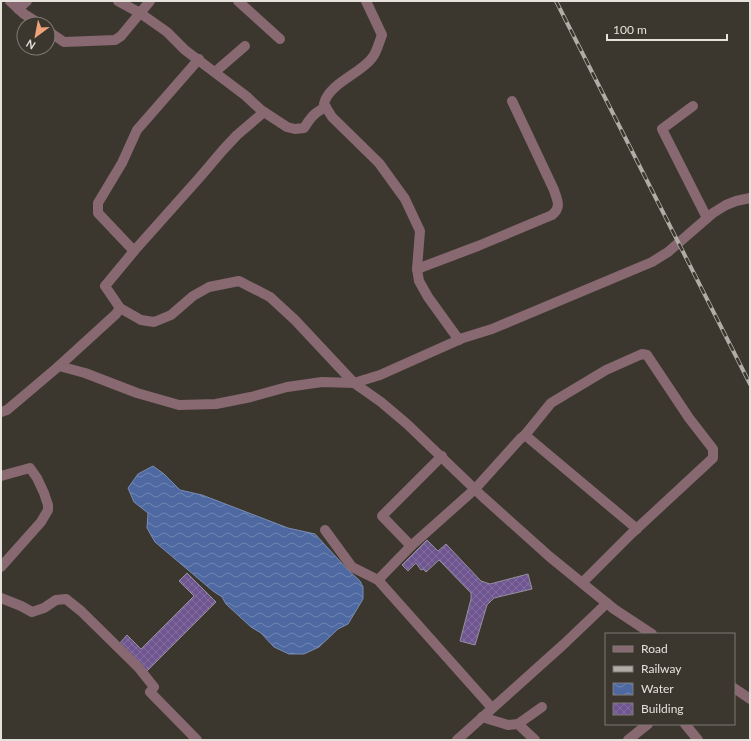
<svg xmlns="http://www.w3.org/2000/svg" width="751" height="741" font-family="Lato,sans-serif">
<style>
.water{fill:url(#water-waves);stroke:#7b8db3}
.building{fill:url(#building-cross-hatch);stroke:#95919c}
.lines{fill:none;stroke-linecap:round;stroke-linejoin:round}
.minor{stroke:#886871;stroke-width:10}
.rail-casing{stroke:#b0ada6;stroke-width:4}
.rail{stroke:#3b372e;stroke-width:2.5;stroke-dasharray:8;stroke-linecap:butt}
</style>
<defs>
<pattern id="water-waves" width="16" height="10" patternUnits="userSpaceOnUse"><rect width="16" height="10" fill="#4e69a1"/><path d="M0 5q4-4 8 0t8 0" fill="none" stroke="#7085b2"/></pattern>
<pattern id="building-cross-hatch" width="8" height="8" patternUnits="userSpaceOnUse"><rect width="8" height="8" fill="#6f5691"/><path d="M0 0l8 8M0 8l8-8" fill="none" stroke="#836ea0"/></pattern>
</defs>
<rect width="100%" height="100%" fill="#3b372e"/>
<polygon class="water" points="153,466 164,474 180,490 202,495 288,528 315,534 348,570 360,581 363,587 363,599 348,624 338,629 319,647 304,654 289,654 274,647 261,633 251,627 226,604 222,597 213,591 155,542 147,528 148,513 134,502 128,488 138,474"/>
<g class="building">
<polygon points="427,540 438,551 446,544 481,581 490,584 528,574 532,589 494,598 487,605 475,645 460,641 471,599 471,593 439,560 426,572 423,569 421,570 416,563 408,571 402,565"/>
<polygon points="187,573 216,602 147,671 119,644 127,635 141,649 194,596 179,581"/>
</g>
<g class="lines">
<g class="minor">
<polyline points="10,1 24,14 40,24"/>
<path d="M118 1 140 13 167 32 185 50 246 96 261 110 287 127 295 129 304 128C311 117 314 113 326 107"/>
<polyline points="238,1 280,39"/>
<path d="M366 1 382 35C379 42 377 52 372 58 360 74 328 84 324 104L332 117 379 163 405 199 420 231 417 269 419 281 428 297 459 340"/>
<polyline points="18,9 27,1"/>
<polyline points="48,31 64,42 115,40 121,36 150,1"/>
<polyline points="215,72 245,46"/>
<polyline points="693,106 662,129 707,218"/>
<polyline points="264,112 237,135 223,150 200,177 134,251 105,286 120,308 141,320 154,322 171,315 193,296 209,287 239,281 270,297 295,320 354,383 380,375 463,338 492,329 652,262 668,252 713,213 726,205 736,201 750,198"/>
<polyline points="134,251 98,213 98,203 122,163 137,130 199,59"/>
<path d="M417 269 478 246 552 215C562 207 557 200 554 190L512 101"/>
<polyline points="59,366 116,314 120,308"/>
<polyline points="1,412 7,410 59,366 85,373 137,393 179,405 216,404 251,397 287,387 322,382 354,383 381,402 407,424 483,497 550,557 614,609 652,634"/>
<polyline points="525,435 637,529"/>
<polyline points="1,476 30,468 37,478 44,493 48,505 48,510 41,522 1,567"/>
<polyline points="325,530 352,567 378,580 492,708"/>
<polyline points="411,546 475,489 520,439 525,435 551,403 606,370 642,354 647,355 689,418 713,449 713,458 631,534 582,583"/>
<polyline points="378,580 411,546 382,516 442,456"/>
<polyline points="1,598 21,606 32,612 44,608 56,600 66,599 81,611 138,667 154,687 150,692 197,740"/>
<polyline points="734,688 750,699"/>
<polyline points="482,717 508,725 518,724 535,740"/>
<polyline points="518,724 542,707"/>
<polyline points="685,724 698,740"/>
<polyline points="457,740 564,644 607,603"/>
<polyline points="628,740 648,724"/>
</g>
<g class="rail-casing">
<polyline id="rail" points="556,1 750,384"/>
</g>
<use href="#rail" class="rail"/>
</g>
<rect width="751" height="741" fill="none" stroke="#e5e2dc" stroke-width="4"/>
<rect x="605" y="633" width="130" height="92" fill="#3b372e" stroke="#7f7b74"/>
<rect x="613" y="646" width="20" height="6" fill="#886871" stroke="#7f7b74"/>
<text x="641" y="653" font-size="12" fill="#e5e2dc">Road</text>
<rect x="613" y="666" width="20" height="6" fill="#b0ada6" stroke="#7f7b74"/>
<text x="641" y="673" font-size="12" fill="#e5e2dc">Railway</text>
<rect x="613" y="683" width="20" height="12" fill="url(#water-waves)" stroke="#7f7b74"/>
<text x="641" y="693" font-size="12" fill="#e5e2dc">Water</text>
<rect x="613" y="703" width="20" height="12" fill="url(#building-cross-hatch)" stroke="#7f7b74"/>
<text x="641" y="713" font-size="12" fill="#e5e2dc">Building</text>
<g transform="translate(36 36) rotate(212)"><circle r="19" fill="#3b372e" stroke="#7f7b74"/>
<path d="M0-3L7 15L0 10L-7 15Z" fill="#efa378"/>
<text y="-6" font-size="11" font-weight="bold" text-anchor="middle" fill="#e5e2dc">N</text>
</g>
<path d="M607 34v6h120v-6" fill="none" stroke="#e5e2dc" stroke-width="2"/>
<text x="613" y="34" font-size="12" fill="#e5e2dc" stroke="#3b372e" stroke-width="3" paint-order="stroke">100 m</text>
</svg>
